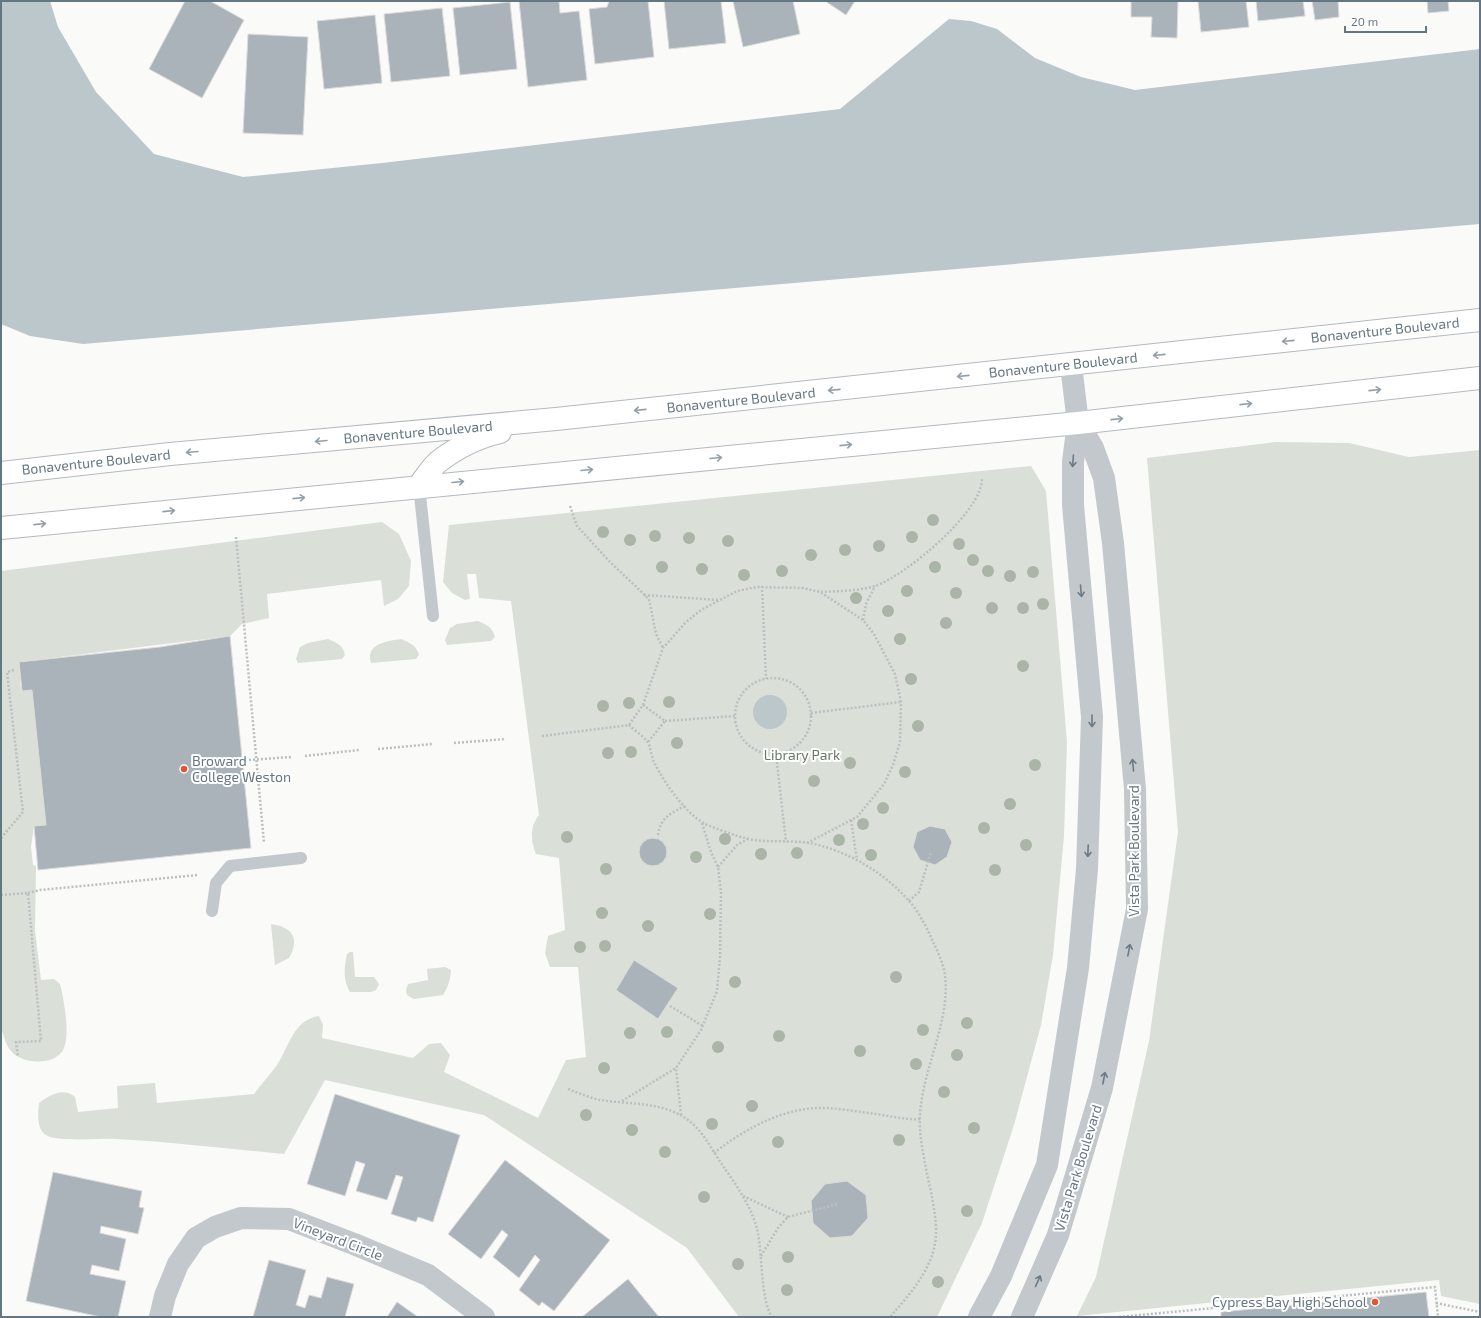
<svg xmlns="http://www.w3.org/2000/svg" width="1481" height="1318" font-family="'Exo 2',sans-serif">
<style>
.green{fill:#dadfd7}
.water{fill:#bbc7cb}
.building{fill:#aab3b9;stroke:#dcdcda}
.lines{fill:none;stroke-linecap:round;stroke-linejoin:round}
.secondary-casing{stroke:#b3babf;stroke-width:24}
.path{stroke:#bbbfc2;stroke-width:2.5;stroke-dasharray:2 2;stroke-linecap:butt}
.lane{stroke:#c3c8cc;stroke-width:12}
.street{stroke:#c3c8cc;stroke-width:22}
.secondary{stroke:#fff;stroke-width:22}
.tree{fill:#aab4a7}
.oneway{stroke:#939fa8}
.oneway2{stroke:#6a7a87}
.poi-dot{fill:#e4572e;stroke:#fff;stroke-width:1.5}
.labels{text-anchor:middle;stroke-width:4;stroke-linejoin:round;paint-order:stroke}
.street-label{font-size:14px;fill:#657683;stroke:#fff}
.park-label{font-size:14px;fill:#687a64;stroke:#fff}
.poi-label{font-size:14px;fill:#657683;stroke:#fff;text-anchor:start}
</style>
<rect width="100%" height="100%" fill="#fafaf8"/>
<g class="green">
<polygon points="1275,442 1349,443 1409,457 1480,450 1480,1304 1441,1296 1439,1280 1077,1316 1096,1277 1149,1041 1178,832 1147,458"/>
<path d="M1031 466 1046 491 1067 742 1064 836 1053 955 1041 1025 1014 1125 982 1223 937 1317H739L687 1248 484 1115 325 1080 284 1154C229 1149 173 1142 118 1139 101 1138 61 1142 48 1136 36 1131 38 1113 39 1103 50 1095 63 1087 75 1097L78 1112 118 1108 117 1086 155 1083 157 1103 254 1094C261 1084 270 1075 277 1065 289 1047 293 1020 319 1016L323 1025 322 1038 413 1058 429 1044 441 1043 450 1055 444 1072 538 1118 566 1060 586 1057 578 967H550L545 953 548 936 565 930 559 858 536 854C531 841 529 828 539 815L511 601 479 598 476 574H467L470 599 465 600 452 593 443 582 449 525Z"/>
<path d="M382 522 399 534 411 561 409 586 398 599 384 606 381 580 267 594 269 618 242 624 230 636 19 662 21 691 32 690 46 825 34 826 31 847 33 865 36 866 35 931 41 980 54 979 60 984C64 1000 70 1033 64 1048 57 1066 22 1065 11 1051 6 1046 4 1035 1 1029V571Z"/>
<path d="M478 621C487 625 492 627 495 637L491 641 447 645 445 640 450 628 457 624Z"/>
<path d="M328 639C337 643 343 645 345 655L342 659 298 663 296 659 300 647 308 643Z"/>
<path d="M401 639C410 643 416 645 419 655L416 659 371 663C365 643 388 641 401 639Z"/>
<path d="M271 924C293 927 300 939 289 958L275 965Z"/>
<path d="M350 952H353L355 977H374L379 984 376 990 371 992H350C343 980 344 968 347 954Z"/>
<path d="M445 967 451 970C450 981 448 987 443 995L414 999 407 995 406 990 408 984 428 980 427 969Z"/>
</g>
<g class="water">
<polygon points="1,1 50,1 58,27 96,92 154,154 243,177 382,163 840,109 949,19 971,21 997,29 1035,58 1081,77 1135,90 1480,49 1480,224 83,344 30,336 1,324"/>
<circle cx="770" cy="712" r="17"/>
</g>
<g class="building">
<polygon points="185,1 210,1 244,20 202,98 149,69"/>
<polygon points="519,1 559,1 560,13 579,11 587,80 528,87"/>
<polygon points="609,1 648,1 654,57 595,64 589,9 607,7"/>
<polygon points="664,1 721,1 726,43 669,49"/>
<polygon points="733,1 793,1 800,34 743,47"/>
<polygon points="825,1 855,1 846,15"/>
<polygon points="1131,1 1178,1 1177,38 1151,37 1152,17 1131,17"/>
<polygon points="1198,1 1246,1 1249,27 1201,32"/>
<polygon points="1256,1 1303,1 1305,16 1258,21"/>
<polygon points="1312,1 1338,1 1339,17 1315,20"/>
<polygon points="1427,1 1448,1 1449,11 1428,13"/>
<polygon points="510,2 517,69 460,75 453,8"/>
<polygon points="442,8 450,76 391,82 384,14"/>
<polygon points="375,15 382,83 324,89 317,21"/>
<polygon points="248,34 308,37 303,135 243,133"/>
<polygon points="230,636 251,848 38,870 34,826 46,825 32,690 22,691 19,662 160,647"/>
<polygon points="930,826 945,829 952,842 947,857 935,865 920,860 913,847 917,832"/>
<circle cx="653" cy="852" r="14"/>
<polygon points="634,960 678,988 658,1019 616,990"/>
<polygon points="335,1094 460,1135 433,1222 418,1217 416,1222 391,1214 403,1177 396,1175 387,1200 356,1191 365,1164 356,1161 345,1196 307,1184"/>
<polygon points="505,1160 610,1240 554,1311 542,1302 539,1306 519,1290 540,1260 535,1255 519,1278 493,1257 508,1235 502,1230 481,1259 448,1234"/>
<polygon points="53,1172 142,1191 139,1207 144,1208 138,1234 101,1226 100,1233 126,1239 119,1271 92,1265 90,1274 126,1281 118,1317 101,1317 26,1301"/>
<polygon points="847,1181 866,1195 868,1218 852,1236 830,1238 813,1223 811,1201 825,1184"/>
<polygon points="269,1260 306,1270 296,1305 305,1308 309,1295 321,1298 327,1277 354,1284 345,1317 253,1317"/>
<polygon points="628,1279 659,1317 582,1317"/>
<polygon points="1426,1292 1429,1317 1221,1317 1221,1312"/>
<polygon points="397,1302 418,1317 387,1317"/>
</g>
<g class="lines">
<g class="secondary-casing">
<g id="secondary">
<polyline points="1,473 170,454 556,419 1480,320"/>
<path d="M419 486C425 478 431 468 438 462 456 448 478 437 500 432"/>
<polyline points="1,528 1078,423 1480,378"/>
</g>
</g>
<g class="path">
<polyline points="570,506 577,526 610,562 649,599 656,634 663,648"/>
<polyline points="236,537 264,843"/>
<polyline points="762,586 766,679"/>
<path d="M821 592C838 591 859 591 875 586 905 576 982 512 982 479"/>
<polyline points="644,595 719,600"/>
<polyline points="863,620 866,604 875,586"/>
<circle cx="773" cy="716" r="38"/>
<polyline points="643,705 663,648 686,622 701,610 737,591 757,587 803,588 820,592 863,620 874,634 895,674 901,702 900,742 893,765 884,784 857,817 807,843"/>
<polyline points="811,713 901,702"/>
<polyline points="665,721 735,716"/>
<path d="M629 725C634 730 642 735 647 741 651 747 651 757 655 764 664 782 684 811 702 822 707 826 714 827 720 830 732 834 742 838 754 840 775 843 798 839 818 845 851 853 887 875 909 901 919 912 927 928 933 942 938 952 944 964 945 976 951 1026 917 1077 920 1128 922 1162 934 1194 936 1227 938 1263 912 1292 890 1317"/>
<polyline points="542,736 629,725 643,705 665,721 648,742"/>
<polyline points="454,743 506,739"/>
<polyline points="378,749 433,744"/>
<polyline points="776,754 786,842"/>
<polyline points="305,756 359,750"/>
<polyline points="249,760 291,757"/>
<polyline points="851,820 857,860"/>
<path d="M658 835C660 818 671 813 685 806"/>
<polyline points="1,838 23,812 7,672 14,670"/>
<polyline points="718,867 737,845 748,839"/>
<polyline points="28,893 40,890 198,875"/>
<polyline points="1,895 28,893 41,1041 16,1042 18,1057"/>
<polyline points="909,901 919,892 931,852"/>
<polyline points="670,1006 703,1026"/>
<path d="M568 1089C579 1093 590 1098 600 1100 633 1105 670 1101 695 1126 706 1137 714 1153 723 1166 737 1186 753 1209 758 1233 762 1254 761 1301 772 1317"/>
<polyline points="622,1101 676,1068"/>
<polyline points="681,1115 676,1068 701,1030 717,991 720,957 721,892 718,867 711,852 702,823"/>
<path d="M714 1153C746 1128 786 1106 827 1108 843 1109 860 1112 876 1114 891 1116 905 1120 921 1119"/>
<polyline points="743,1196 788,1217"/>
<polyline points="761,1256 778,1228 788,1217 838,1204"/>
<polyline points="1436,1303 1480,1312"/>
<polyline points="1119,1317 1435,1287 1438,1317"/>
</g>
<g class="lane">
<polyline points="419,486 433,616"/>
<polyline points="212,911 216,883 230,866 301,858"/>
</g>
<g class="street">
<polyline points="160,1317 165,1296 178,1264 196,1238 215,1227 241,1218 289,1219 354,1244 428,1275 484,1317"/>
<polyline points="979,1317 1001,1276 1047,1165 1078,968 1087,869 1092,717 1073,505 1073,462 1078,423 1071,365"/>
<polyline points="1022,1317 1058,1235 1102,1088 1137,909 1135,789 1113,543 1104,478 1093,448 1078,423"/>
</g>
<use href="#secondary" class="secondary"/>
</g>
<g class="tree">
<circle cx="933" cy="520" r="6"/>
<circle cx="603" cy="532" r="6"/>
<circle cx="655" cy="536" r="6"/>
<circle cx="912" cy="537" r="6"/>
<circle cx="689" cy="538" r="6"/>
<circle cx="630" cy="540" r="6"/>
<circle cx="728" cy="541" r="6"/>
<circle cx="959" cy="544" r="6"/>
<circle cx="879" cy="546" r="6"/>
<circle cx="845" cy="550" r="6"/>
<circle cx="811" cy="555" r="6"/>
<circle cx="973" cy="560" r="6"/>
<circle cx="662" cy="567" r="6"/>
<circle cx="935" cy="567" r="6"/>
<circle cx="702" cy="569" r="6"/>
<circle cx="782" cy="571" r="6"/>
<circle cx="988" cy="571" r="6"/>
<circle cx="1033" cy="572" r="6"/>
<circle cx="744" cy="575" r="6"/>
<circle cx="1010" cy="576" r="6"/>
<circle cx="907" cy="591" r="6"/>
<circle cx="956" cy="593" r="6"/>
<circle cx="856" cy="598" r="6"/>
<circle cx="1043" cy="604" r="6"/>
<circle cx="992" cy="608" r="6"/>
<circle cx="1023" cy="608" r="6"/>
<circle cx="888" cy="611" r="6"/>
<circle cx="946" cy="623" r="6"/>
<circle cx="900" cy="639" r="6"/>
<circle cx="1023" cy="666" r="6"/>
<circle cx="911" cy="679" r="6"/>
<circle cx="669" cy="702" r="6"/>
<circle cx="629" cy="703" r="6"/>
<circle cx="603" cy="706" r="6"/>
<circle cx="918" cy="726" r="6"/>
<circle cx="677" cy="743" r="6"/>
<circle cx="631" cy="752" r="6"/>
<circle cx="608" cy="753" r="6"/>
<circle cx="850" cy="763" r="6"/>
<circle cx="1035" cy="765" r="6"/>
<circle cx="905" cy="772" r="6"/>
<circle cx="814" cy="781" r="6"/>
<circle cx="1010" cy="804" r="6"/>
<circle cx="883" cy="808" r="6"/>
<circle cx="863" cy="824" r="6"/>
<circle cx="984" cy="828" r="6"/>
<circle cx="567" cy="837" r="6"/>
<circle cx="725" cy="839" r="6"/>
<circle cx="839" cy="840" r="6"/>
<circle cx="1026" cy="845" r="6"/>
<circle cx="797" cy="853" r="6"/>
<circle cx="761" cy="854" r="6"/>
<circle cx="871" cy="855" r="6"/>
<circle cx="696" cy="857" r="6"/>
<circle cx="606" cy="869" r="6"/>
<circle cx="995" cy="870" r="6"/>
<circle cx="602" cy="913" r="6"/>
<circle cx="710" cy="914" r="6"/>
<circle cx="648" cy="926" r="6"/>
<circle cx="605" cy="946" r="6"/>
<circle cx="580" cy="947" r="6"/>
<circle cx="896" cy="977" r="6"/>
<circle cx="735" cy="982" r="6"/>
<circle cx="967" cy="1023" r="6"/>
<circle cx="923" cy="1030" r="6"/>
<circle cx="667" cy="1032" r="6"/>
<circle cx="630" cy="1033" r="6"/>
<circle cx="779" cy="1036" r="6"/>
<circle cx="718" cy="1047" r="6"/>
<circle cx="860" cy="1051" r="6"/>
<circle cx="957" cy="1055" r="6"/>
<circle cx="916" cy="1064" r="6"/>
<circle cx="604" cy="1068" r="6"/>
<circle cx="944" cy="1092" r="6"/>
<circle cx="752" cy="1106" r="6"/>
<circle cx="586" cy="1115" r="6"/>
<circle cx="712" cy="1124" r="6"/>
<circle cx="974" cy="1128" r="6"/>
<circle cx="632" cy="1130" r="6"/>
<circle cx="899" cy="1140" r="6"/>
<circle cx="778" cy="1142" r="6"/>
<circle cx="665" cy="1152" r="6"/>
<circle cx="704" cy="1197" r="6"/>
<circle cx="967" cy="1211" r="6"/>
<circle cx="788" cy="1257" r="6"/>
<circle cx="738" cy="1264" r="6"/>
<circle cx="938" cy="1282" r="6"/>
<circle cx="787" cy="1290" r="6"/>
</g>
<defs><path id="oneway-shaft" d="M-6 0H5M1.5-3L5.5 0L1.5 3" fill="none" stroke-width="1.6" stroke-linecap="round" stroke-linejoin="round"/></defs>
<g class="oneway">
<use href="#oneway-shaft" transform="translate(1288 341) rotate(174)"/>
<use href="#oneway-shaft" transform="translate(1159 355) rotate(174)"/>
<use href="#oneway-shaft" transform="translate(963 376) rotate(174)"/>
<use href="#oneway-shaft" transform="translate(834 390) rotate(174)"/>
<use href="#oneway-shaft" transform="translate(1375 390) rotate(-6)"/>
<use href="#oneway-shaft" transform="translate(1246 404) rotate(-6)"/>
<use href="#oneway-shaft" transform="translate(640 410) rotate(174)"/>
<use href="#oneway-shaft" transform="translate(1117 419) rotate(-6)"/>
<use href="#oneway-shaft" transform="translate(321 441) rotate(175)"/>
<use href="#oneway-shaft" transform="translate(846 445) rotate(-6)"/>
<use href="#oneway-shaft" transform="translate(192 452) rotate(175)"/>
<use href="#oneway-shaft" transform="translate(716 458) rotate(-5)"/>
<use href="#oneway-shaft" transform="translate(587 470) rotate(-5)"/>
<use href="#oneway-shaft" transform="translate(458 482) rotate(-5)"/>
<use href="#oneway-shaft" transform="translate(299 498) rotate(-6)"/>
<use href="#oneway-shaft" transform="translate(169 511) rotate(-6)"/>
<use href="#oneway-shaft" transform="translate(40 524) rotate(-6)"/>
</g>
<g class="oneway2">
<use href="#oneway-shaft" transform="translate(1073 461) rotate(94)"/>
<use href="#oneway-shaft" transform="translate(1081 591) rotate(85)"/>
<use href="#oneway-shaft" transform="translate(1092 721) rotate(90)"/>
<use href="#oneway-shaft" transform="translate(1133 765) rotate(-95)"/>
<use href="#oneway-shaft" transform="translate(1088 851) rotate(92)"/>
<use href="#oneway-shaft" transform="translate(1129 950) rotate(-79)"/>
<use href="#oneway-shaft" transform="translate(1104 1078) rotate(-79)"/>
<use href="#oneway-shaft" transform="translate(1038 1281) rotate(-66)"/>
</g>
<g class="poi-dot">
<circle cx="184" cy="769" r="4"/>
<circle cx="1375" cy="1302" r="4"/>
</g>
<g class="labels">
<g class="street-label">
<text transform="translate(1385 330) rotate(-6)" y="5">Bonaventure Boulevard</text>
<text transform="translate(1063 365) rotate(-6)" y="5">Bonaventure Boulevard</text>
<text transform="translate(741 400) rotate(-6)" y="5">Bonaventure Boulevard</text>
<text transform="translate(418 432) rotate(-5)" y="5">Bonaventure Boulevard</text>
<text transform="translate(96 462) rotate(-6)" y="5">Bonaventure Boulevard</text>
<text transform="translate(1134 851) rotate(-90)" y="5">Vista Park Boulevard</text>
<text transform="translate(1078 1168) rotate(-73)" y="5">Vista Park Boulevard</text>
<text transform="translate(338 1239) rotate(21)" y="5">Vineyard Circle</text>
</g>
<g class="park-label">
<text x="802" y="760">Library Park</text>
</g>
<g class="poi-label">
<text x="192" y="766">Broward<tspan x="192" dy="16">College Weston</tspan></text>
<text x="1367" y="1307" text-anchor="end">Cypress Bay High School</text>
</g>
</g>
<rect width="1481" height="1318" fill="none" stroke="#657683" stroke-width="4"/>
<path d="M1345 26v6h81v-6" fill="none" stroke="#657683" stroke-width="2"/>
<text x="1351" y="26" font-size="12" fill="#657683" stroke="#ffffff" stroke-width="3" paint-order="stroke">20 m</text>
</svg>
